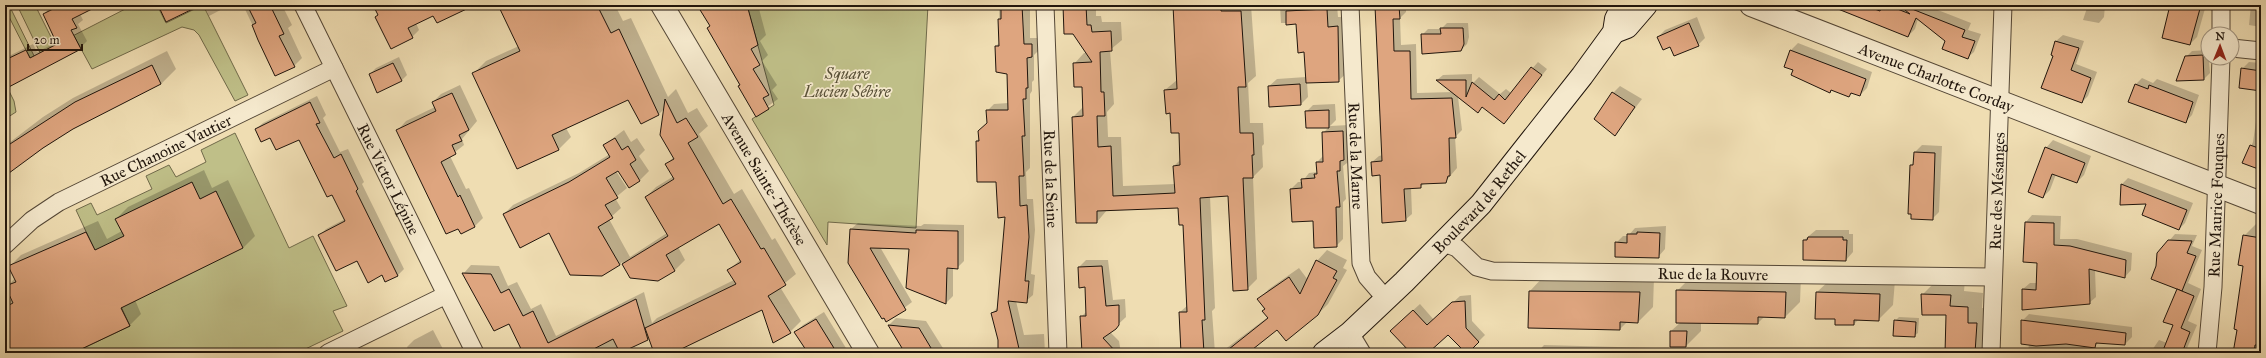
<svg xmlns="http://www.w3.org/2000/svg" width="2266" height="358" font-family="'IM FELL Great Primer',serif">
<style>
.green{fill:#bfbf88;stroke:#706a4a}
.shadow{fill:#0003}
.building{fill:#dea57f;stroke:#20150c}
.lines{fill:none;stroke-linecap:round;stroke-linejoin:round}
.minor-casing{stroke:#544736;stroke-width:19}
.tertiary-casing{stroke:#544736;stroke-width:24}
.secondary-casing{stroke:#20150c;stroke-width:24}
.minor{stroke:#f5e9cd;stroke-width:17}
.tertiary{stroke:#f5e9cd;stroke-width:22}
.secondary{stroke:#f5e9cd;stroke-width:22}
.labels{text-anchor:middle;stroke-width:3.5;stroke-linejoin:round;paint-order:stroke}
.park-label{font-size:16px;font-style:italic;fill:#585037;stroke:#f5e9cd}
.street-label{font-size:16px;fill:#20150c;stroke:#f5e9cd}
</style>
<rect width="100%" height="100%" fill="#efddb2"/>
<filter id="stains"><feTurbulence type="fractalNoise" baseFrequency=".005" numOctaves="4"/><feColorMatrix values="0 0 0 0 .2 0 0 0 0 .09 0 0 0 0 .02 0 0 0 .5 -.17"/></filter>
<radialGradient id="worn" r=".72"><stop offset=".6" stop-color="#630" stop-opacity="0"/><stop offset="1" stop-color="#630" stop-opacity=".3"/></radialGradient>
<g class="green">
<polygon points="5,5 9,5 40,68 31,60 5,9"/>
<polygon points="17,5 35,5 55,45 133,5 157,5 166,23 203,5 248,95 235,101 199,35 194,30 182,27 92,69 74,36 46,65"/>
<polygon points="747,5 928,5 916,228 828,222 827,245 752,119 774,105"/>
<polygon points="5,83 14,101 16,112 5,119"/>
<polygon points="235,133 289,248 313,236 347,306 333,311 343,331 297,353 73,353 130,326 76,210 91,203 97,215 152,189 146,176 169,165 176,177 206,162 201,150"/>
</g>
<g class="shadow">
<polygon points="53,5 98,5 80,14 83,20 78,24 87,41 80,48 5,81 5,58 33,44 37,52 57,42 44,14"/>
<polygon points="204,5 230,5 209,16"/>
<polygon points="243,5 282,5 292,25 288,28 302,58 294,66 276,75"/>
<polygon points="376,5 468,5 434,14 416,23 419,30 412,37 379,15"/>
<polygon points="499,5 615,5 623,21 631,18 668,97 676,89 688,113 697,108 708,126 699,134 734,194 742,189 772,240 775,238 796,274 780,287 801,321 790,332 762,309 682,348 683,353 655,353 649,337 618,353 523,353 510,322 494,330 464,273 471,265 499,266 508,286 517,282 531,309 541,304 556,336 644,292 652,323 657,318 734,280 729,270 741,259 719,222 678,247 685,260 675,270 658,280 631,277 622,262 620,265 550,232 504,214 513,205 579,173 610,154 604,145 624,130 631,142 637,138 645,150 639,156 649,171 640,180 619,170 616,171 627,188 615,198 621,208 609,219 630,257 667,233 646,197 656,187 674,176 666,164 674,157 665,108 659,114 629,99 566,128 571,137 559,149 518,167 474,73 486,61 519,46"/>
<polygon points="699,5 758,5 766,35 760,41 768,55 762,61 777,85 772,90 778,99 756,115 708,28 711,25"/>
<polygon points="999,5 1030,5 1030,38 1038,38 1039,50 1034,55 1034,80 1032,82 1032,91 1030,94 1030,168 1026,172 1027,199 1033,199 1035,230 1031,274 1035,275 1033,295 1026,301 1016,301 1024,335 1044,334 1045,353 999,353 999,340 992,313 999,306 1006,216 997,181 977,141 988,123 987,111 994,104 1008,103 1007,74 996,46 1000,42"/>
<polygon points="1064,5 1096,5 1096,16 1101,16 1102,22 1121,22 1122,40 1110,50 1114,104 1107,112 1108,137 1121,137 1123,186 1175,184 1174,166 1181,159 1180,132 1171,112 1165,90 1177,80 1174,5 1251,5 1256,76 1248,83 1250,123 1263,123 1264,144 1262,146 1263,167 1253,177 1257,279 1247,289 1229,195 1210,196 1215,308 1212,311 1215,353 1181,353 1180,312 1188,305 1184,224 1179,207 1107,210 1097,222 1077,222 1073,117 1084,106 1083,86 1074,64 1084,53 1087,53"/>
<polygon points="1280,5 1337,5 1338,17 1348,17 1349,71 1338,81 1307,82 1308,97 1301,104 1270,106 1269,86 1277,79 1306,77 1305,51 1297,23 1281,23"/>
<polygon points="1376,5 1406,5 1406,12 1400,18 1401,45 1416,44 1417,93 1453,92 1437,80 1443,75 1472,74 1472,84 1479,77 1500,94 1506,89 1511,93 1538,62 1547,69 1504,123 1483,106 1478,111 1458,97 1462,130 1455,137 1457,168 1445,182 1425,183 1420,187 1411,188 1412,214 1405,220 1381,174 1372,162 1379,156 1383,155"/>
<polygon points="1857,5 1925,5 1971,23 1968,30 1981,34 1974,52 1967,58 1918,19 1915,29 1908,36"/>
<polygon points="2088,5 2105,5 2104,17 2099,23 2083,20"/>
<polygon points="2171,5 2206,5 2197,37 2190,44"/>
<polygon points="2251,5 2261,5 2261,27 2249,25"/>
<polygon points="1697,17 1705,38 1698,45 1671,45 1658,37 1665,30"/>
<polygon points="1447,23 1468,23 1469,37 1467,44 1461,50 1422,35 1428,29 1441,29"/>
<polygon points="2063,35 2084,41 2076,64 2097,72 2088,96 2082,102 2054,55 2056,41"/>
<polygon points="1798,43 1872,72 1867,88 1860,95 1853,92 1849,96 1832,90 1830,91 1794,70 1785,66 1791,50"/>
<polygon points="2208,50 2210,73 2204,79 2186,57 2192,51"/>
<polygon points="167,51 176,69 161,84 77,126 20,163 5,175 5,146 43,117 73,98"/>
<polygon points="399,57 407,75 401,81 370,74 376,68"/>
<polygon points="2249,62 2261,63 2261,90 2242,69"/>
<polygon points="2142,78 2153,83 2157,79 2199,95 2192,115 2186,121 2129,101 2136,84"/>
<polygon points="460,85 477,121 462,139 464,145 450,156 466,189 469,188 483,218 475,226 398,130 406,121 435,107 433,102 441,94"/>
<polygon points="1620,86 1642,99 1615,134 1613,93"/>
<polygon points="317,96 326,115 323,118 340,152 348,149 364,182 362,184 404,269 398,275 386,280 383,274 320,235 326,229 345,219 333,194 299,138 270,137 256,129 263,123"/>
<polygon points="1335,104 1336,120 1330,126 1349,125 1350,153 1347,156 1347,163 1343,166 1346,199 1343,202 1343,239 1336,246 1314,220 1291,189 1298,182 1302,182 1309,173 1318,172 1317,162 1324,155 1323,133 1329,127 1306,112 1313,105"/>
<polygon points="2261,116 2261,169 2244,163 2253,142 2256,121"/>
<polygon points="2053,140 2091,156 2084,175 2077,182 2056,174 2050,190 2043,197 2046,148"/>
<polygon points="1922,145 1942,146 1939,212 1932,219 1912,213 1911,165 1915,162 1915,152"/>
<polygon points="204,170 212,188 228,180 255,236 243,248 135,300 141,314 129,326 78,349 80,353 5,353 5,302 12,299 7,287 15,278 9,267 21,255 98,221 107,239 122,231 116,219 128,207"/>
<polygon points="2128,178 2193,203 2185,223 2179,229 2148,203 2121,204 2122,184"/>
<polygon points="2032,215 2061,216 2060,239 2077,239 2132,253 2131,270 2125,277 2095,270 2096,297 2089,303 2023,289 2030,283 2038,283 2038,262 2026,222"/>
<polygon points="2261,219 2260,353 2234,353 2244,265 2244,236"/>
<polygon points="858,223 921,226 924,224 964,225 964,261 957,268 953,268 953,296 946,303 907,288 910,248 880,247 912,302 887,321 851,229"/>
<polygon points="1666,226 1665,249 1658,257 1616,243 1623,236 1628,236 1635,228"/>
<polygon points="1816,230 1849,230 1849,234 1853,234 1853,252 1846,260 1804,240"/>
<polygon points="2175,234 2197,235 2192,246 2202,250 2188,283 2201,289 2188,321 2197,325 2185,353 2150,353 2159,340 2167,343 2174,325 2177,289 2169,241"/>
<polygon points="1327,250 1347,260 1343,268 1347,270 1328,304 1317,315 1277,328 1247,353 1220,353 1268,317 1259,299 1269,289 1299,268 1308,280 1317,261"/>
<polygon points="1086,260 1108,260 1113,300 1125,299 1126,317 1110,332 1119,341 1121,353 1082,353 1081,317 1087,311 1086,286 1079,267"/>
<polygon points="1544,276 1654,278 1653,307 1638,322 1627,322 1620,329 1530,291"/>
<polygon points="1692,276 1801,277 1800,302 1785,317 1765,316 1758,323 1701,322 1701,331 1686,346 1671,331 1681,322 1677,291"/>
<polygon points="1832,278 1895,280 1893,305 1878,320 1859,319 1854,324 1836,318 1817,292"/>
<polygon points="1937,280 1965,281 1964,291 1983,293 1982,308 1991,309 1989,353 1946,353 1947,314 1922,295"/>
<polygon points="1471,295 1472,321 1485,335 1467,353 1448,333 1427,353 1401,353 1405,345 1398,324 1420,304 1434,320 1460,296"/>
<polygon points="824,312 849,353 808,353 796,332 803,325"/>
<polygon points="2029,314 2132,327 2132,337 2125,344 2100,342 2093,347 2094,353 2028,353 2029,343 2022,321"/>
<polygon points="1899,317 1919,318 1918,333 1914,336 1895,321"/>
<polygon points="896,318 926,321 946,353 906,353 889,325"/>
<polygon points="433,330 445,353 410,353 407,347 414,340"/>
<polygon points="1544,345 1654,348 1654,353 1537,353"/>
<polygon points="1855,348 1873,349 1872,353 1698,353 1742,353 1746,349 1852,351"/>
</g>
<g class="building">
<polygon points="61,5 100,5 72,19 77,28 71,30 81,49 5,89 5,60 26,50 30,58 57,44 43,14"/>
<polygon points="158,5 201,5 166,22"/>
<polygon points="247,5 270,5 284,34 279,36 295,67 275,76 258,40 252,25 256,23"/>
<polygon points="373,5 475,5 437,23 433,16 408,28 413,38 391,49 375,17 378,15"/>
<polygon points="498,5 597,5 611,33 619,29 659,115 641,124 628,100 552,135 559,150 517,169 472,73 520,51"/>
<polygon points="697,5 747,5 758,45 751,49 760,65 753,69 769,95 763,98 769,109 756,117 738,86 740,85 707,28 710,26"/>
<polygon points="1004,5 1022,5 1024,44 1032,44 1032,57 1027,58 1028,88 1026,88 1026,99 1023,99 1025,136 1022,136 1024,176 1019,176 1020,206 1027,205 1029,237 1025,281 1029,281 1027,303 1008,301 1020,353 998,353 998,340 991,313 997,311 1005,217 998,218 996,182 977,182 976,141 979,141 978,131 987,123 986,110 1008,110 1007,74 996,72 995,46 999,46 998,19 1001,19 1001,8 1004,8"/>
<polygon points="1063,5 1086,5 1087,25 1091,25 1092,32 1111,31 1112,51 1100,52 1101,92 1104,92 1105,116 1097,116 1098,147 1111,146 1113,196 1175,193 1173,166 1180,165 1179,133 1171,133 1170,113 1166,114 1164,90 1177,89 1173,5 1221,5 1221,11 1241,11 1246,87 1238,87 1240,133 1253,133 1254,155 1252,155 1253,178 1243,178 1248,290 1233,291 1228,196 1200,198 1205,320 1202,320 1204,353 1181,353 1179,312 1187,312 1183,225 1179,225 1178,208 1097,211 1097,223 1076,223 1072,117 1083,116 1082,87 1074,87 1073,63 1092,62 1073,34 1064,34"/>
<polygon points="1828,5 1864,5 1880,11 1882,5 1897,5 1895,8 1910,14 1905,10 1907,7 1965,30 1962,37 1975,41 1968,59 1942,49 1945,41 1916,18 1908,37"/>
<polygon points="2170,5 2201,5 2190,45 2162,38"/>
<polygon points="1375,6 1399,6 1400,19 1393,19 1394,51 1410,51 1411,99 1452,98 1456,138 1449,138 1450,176 1448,176 1446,183 1421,184 1421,188 1404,189 1406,221 1382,223 1380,175 1372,176 1371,162 1382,161"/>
<polygon points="1327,9 1328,27 1338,26 1339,82 1306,83 1304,52 1298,53 1296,24 1286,25 1286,11"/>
<polygon points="1689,23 1699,46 1674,56 1670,47 1663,50 1657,37"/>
<polygon points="1440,28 1463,28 1464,44 1461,51 1422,54 1421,34 1441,34"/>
<polygon points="2055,41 2079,48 2071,70 2091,78 2082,103 2041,88 2053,56 2051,55"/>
<polygon points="1790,50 1866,79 1860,96 1851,93 1849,97 1831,90 1830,93 1791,75 1793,70 1784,67"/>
<polygon points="2203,55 2204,80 2176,81 2185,56"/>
<polygon points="393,63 402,81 377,93 369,74"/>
<polygon points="152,65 161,84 73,129 43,148 5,176 5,148 10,144 75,102"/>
<polygon points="1531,67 1542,75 1504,124 1482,107 1478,113 1436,80 1466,80 1466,97 1472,82 1494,100 1499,94 1505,100"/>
<polygon points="2241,68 2261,71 2261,91 2239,88"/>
<polygon points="1300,84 1301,105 1269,107 1268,86"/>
<polygon points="2135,84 2148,89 2149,85 2193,102 2186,123 2128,102"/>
<polygon points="1612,92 1635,107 1615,136 1594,119"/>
<polygon points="452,93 469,130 459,135 462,141 452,145 456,154 441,162 458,197 460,195 475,227 461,234 458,229 446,234 396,130 436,111 432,102"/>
<polygon points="665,99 677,123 686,118 698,137 688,143 723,204 731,199 761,249 764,248 786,285 768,296 791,333 773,343 762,310 673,353 654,353 645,328 736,284 727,270 741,262 719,224 666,255 675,271 658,281 630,278 622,264 668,236 645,197 674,179 665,164 674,159 660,135"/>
<polygon points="310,102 320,123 316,124 334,158 341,154 358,189 356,191 398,276 385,282 382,275 368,283 357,261 336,271 318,235 345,221 332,195 327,197 299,140 276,150 270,138 261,142 255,129"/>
<polygon points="1329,110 1329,128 1306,128 1305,111"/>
<polygon points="1343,131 1344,160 1340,161 1340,171 1337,171 1340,207 1336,207 1337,247 1314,248 1313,221 1292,222 1290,189 1302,188 1301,179 1315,178 1314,174 1317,174 1316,162 1323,162 1322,132"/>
<polygon points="615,138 622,150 628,146 636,160 630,164 640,181 629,188 618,171 606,178 618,198 605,205 613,218 598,227 620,265 602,276 570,275 549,233 520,248 503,214 569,182 610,157 603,145"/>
<polygon points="2250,145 2261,149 2261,170 2242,163"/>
<polygon points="2045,147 2085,163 2077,183 2052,174 2043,198 2028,192"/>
<polygon points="1914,152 1935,153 1933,220 1911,219 1911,214 1908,214 1910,165 1913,165"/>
<polygon points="192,182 200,199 216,191 243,248 121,308 130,326 73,353 5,353 5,307 13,303 5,286 16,282 8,266 86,232 95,250 124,236 115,219"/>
<polygon points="2121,184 2187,210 2179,230 2142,215 2146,204 2120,205"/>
<polygon points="2025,222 2054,223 2054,245 2070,246 2126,260 2125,278 2089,269 2090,304 2022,310 2022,289 2036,290 2037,263 2023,262"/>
<polygon points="850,229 916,233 916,230 958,231 958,269 947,268 946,304 906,288 909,249 870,248 906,310 886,322 884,318 882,319 848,263"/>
<polygon points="1637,232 1660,233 1659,258 1615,257 1615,242 1627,243 1627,234 1637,234"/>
<polygon points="2243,235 2261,238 2261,345 2255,345 2254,353 2233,353 2237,330 2234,329 2243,266 2238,265"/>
<polygon points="1808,237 1843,237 1843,240 1847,240 1846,261 1803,260 1803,240 1807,240"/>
<polygon points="2168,240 2192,241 2187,253 2196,256 2182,291 2151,279 2156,266 2157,253"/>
<polygon points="1316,260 1337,271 1333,278 1337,280 1318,315 1286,341 1277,330 1248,353 1224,353 1268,318 1262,311 1265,309 1257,299 1289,277 1300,294"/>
<polygon points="1102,266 1106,306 1119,305 1119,325 1116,329 1103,338 1117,353 1082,353 1080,316 1086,316 1085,287 1079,288 1078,267"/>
<polygon points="462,273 491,274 501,293 509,289 523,316 533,311 548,343 636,299 648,340 620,353 613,339 586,353 523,353 509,324 494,331"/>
<polygon points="2177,289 2194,296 2181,328 2190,332 2182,353 2162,353 2173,325 2163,322"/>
<polygon points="1676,290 1786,292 1785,318 1758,317 1758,324 1676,323"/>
<polygon points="1529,291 1640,292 1638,323 1620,322 1620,330 1528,328"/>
<polygon points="1816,292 1880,294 1879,321 1854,320 1854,325 1835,325 1835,319 1815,319"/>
<polygon points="1921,294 1951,295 1950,306 1968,307 1968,323 1977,323 1975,353 1945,353 1946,315 1922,315"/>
<polygon points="1465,301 1466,328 1479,342 1468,353 1466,353 1448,335 1428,353 1411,353 1390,331 1413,310 1427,325 1452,302"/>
<polygon points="816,319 837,353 808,353 794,332"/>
<polygon points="1894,320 1916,322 1915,337 1893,336"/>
<polygon points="2021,320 2126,333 2125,345 2096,343 2095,348 2066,344 2036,346 2021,344"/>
<polygon points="888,325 919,328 934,353 905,353"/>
<polygon points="1670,331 1687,331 1686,347 1670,347"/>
</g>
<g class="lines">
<g class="minor-casing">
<g id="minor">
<path id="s1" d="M303 5 475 353"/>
<path id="s2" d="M1045 5 1058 353"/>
<path id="s3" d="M1350 5 1361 263 1367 277 1386 299"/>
<polyline points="2221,5 2221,34"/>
<polyline points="2232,48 2261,51"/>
<path id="s4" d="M1444 243 1457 248 1477 267 1492 271 1992 277"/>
<path id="s5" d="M5 245 32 220 59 202 334 68"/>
<polyline points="1350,333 1362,353"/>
<polyline points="328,353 446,295"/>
<path id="s6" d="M1991 353 2003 5"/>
<path id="s7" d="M2207 353 2213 287 2221 58"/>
</g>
</g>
<g class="tertiary-casing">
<g id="tertiary">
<path id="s8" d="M662 5 868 353"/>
<path id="s9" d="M1751 5 2261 203"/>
</g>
</g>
<g class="secondary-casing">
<g id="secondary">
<polyline points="1614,32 1627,27 1646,5"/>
<path id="s10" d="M1324 353 1350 333 1404 282 1481 204 1582 76 1614 32 1616 19 1623 5"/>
</g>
</g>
<use href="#minor" class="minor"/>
<use href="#tertiary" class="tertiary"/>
<use href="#secondary" class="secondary"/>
</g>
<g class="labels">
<g class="park-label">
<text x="847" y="79">Square<tspan x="847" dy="18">Lucien Sébire</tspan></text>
</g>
<g class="street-label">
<text dy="6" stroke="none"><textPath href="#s9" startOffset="199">Avenue Charlotte Corday</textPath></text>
<text dy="6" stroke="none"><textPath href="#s5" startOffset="188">Rue Chanoine Vautier</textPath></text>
<text dy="6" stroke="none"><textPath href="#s3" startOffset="151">Rue de la Marne</textPath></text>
<text dy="6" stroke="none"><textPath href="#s1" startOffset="194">Rue Victor Lépine</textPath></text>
<text dy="6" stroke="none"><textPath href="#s8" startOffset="202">Avenue Sainte-Thérèse</textPath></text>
<text dy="6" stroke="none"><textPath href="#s2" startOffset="174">Rue de la Seine</textPath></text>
<text dy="6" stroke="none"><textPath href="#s6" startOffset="162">Rue des Mésanges</textPath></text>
<text dy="6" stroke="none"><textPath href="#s10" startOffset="217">Boulevard de Rethel</textPath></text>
<text dy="6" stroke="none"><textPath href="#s7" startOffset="148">Rue Maurice Fouques</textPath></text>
<text dy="6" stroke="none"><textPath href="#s4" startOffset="278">Rue de la Rouvre</textPath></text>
</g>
</g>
<rect width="2266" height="358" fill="none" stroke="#efddb2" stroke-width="20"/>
<rect x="6" y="6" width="2254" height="346" fill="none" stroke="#20150c" stroke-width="2"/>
<rect x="10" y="10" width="2246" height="338" fill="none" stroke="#20150c"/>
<g transform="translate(2220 46) rotate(1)"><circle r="19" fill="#f5e9cd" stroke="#a09480"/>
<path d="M0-3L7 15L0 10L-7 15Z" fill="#8f2418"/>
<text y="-6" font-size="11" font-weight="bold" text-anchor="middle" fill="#20150c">N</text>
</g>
<path d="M28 44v6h54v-6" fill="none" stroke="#20150c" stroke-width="2"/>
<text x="34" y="44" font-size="12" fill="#20150c" stroke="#f5e9cd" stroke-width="3" paint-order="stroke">20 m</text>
<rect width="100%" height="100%" filter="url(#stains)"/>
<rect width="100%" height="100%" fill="url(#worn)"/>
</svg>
